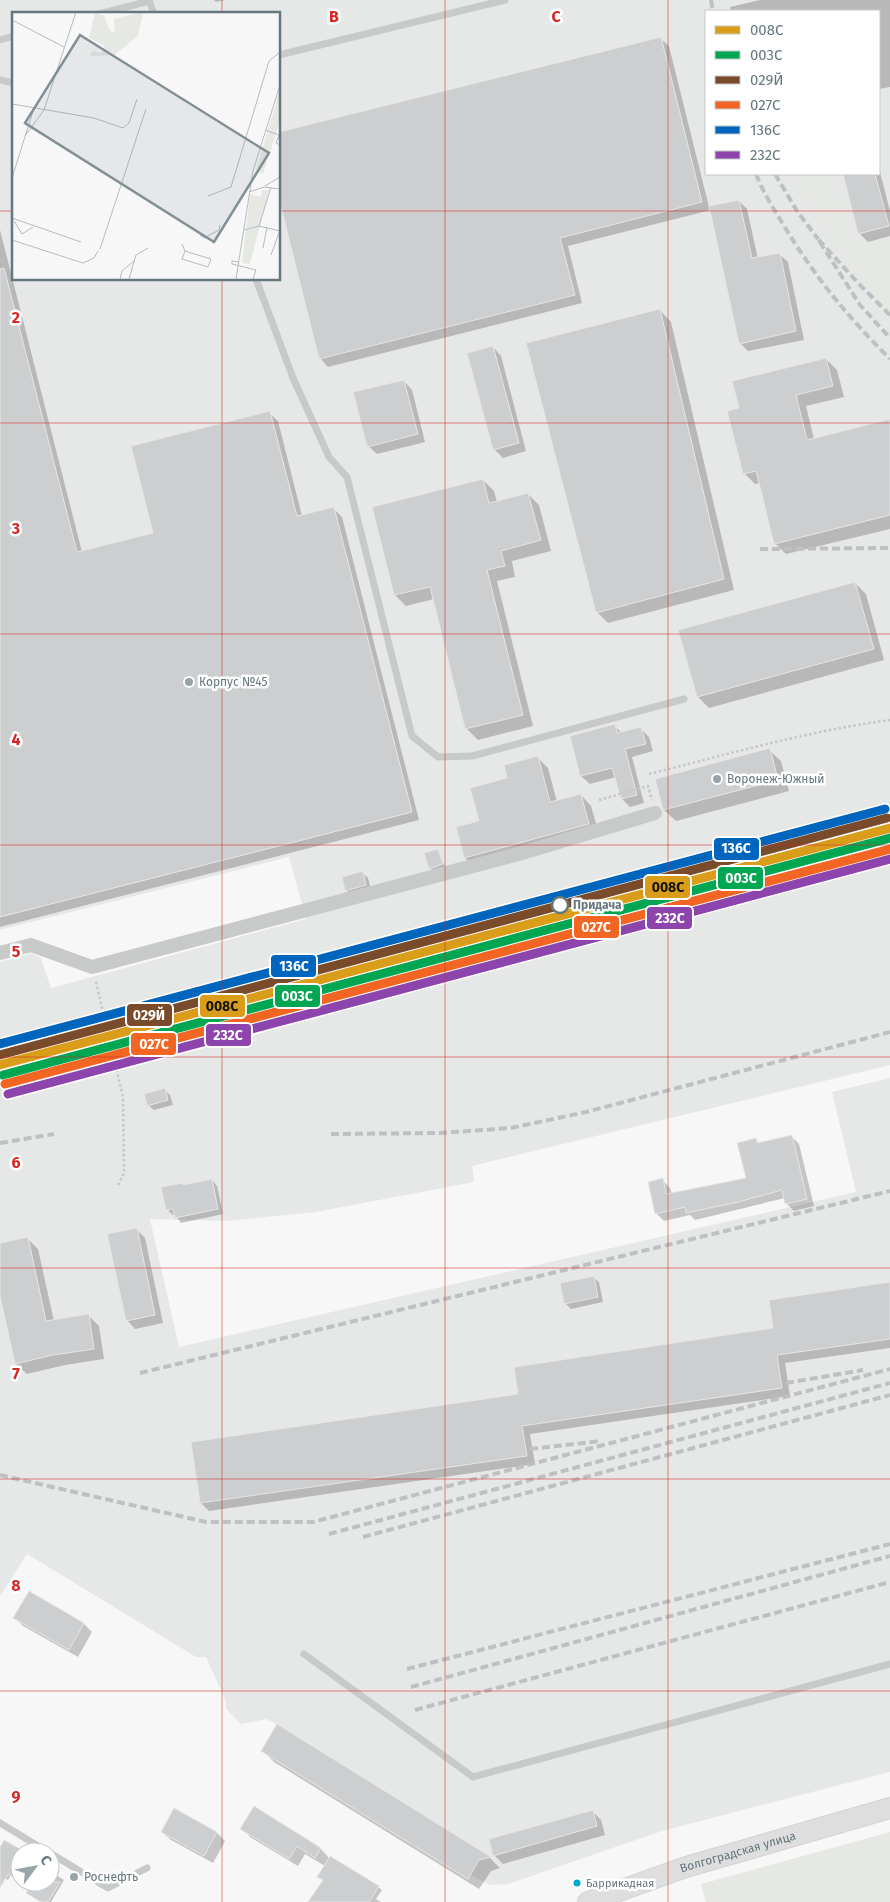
<svg xmlns="http://www.w3.org/2000/svg" width="890" height="1902" font-family="'Fira Sans',sans-serif">
<style>
.built{fill:#e6e7e7;fill-rule:evenodd}
.green{fill:#e6e8e4}
.shadow{fill:#0003}
.building{fill:#cccecf;stroke:#e6e6e6}
.lines{fill:none;stroke-linecap:round;stroke-linejoin:round}
.secondary-casing{stroke:#d2d3d4;stroke-width:22}
.path{stroke:#c6c7c8;stroke-width:2.5;stroke-dasharray:2.5 2.5;stroke-linecap:butt}
.service{stroke:#c8caca;stroke-width:7}
.minor{stroke:#c8caca;stroke-width:14}
.secondary{stroke:#dedede;stroke-width:20}
.rail{stroke:#bec0c1;stroke-width:4;stroke-dasharray:8 4;stroke-linecap:butt}
.rail-1-casing{stroke:#fff;stroke-width:12}
.rail-2-casing{stroke:#fff;stroke-width:12}
.rail-3-casing{stroke:#fff;stroke-width:12}
.rail-4-casing{stroke:#fff;stroke-width:12}
.rail-5-casing{stroke:#fff;stroke-width:12}
.rail-6-casing{stroke:#fff;stroke-width:12}
.rail-1{stroke:#da9d19;stroke-width:9}
.rail-2{stroke:#00a651;stroke-width:9}
.rail-3{stroke:#7a4b2a;stroke-width:9}
.rail-4{stroke:#f26522;stroke-width:9}
.rail-5{stroke:#0065bd;stroke-width:9}
.rail-6{stroke:#8e44ad;stroke-width:9}
.grid{fill:none;stroke:#d62828;stroke-width:1;stroke-opacity:0.55}
.poi-dot{fill:#99a4a8;stroke:#fff;stroke-width:2}
.stop-dot{fill:#fff;stroke:#66777d;stroke-width:2.5}
.bus-dot{fill:#00a9ce;stroke:#fff;stroke-width:2}
.labels{text-anchor:middle;stroke-width:5;stroke-linejoin:round;paint-order:stroke}
.bus-label{font-size:11px;fill:#66777d;stroke:#fff;text-anchor:start}
.poi-label{font-size:12px;fill:#66777d;stroke:#fff;text-anchor:start}
.stop-label{font-size:12px;font-weight:bold;fill:#66777d;stroke:#fff;text-anchor:start}
.street-label{font-size:12px;fill:#66777d;stroke:#fff}
.inset-road{fill:none;stroke:#b4bcbf;stroke-width:1}
.view{fill:#829095;fill-opacity:0.15;stroke:#829095;stroke-width:2.5}
.inset-edge{fill:none;stroke:#66777d;stroke-width:2.5}
.grid-label{font-size:16px;text-anchor:middle;font-weight:bold;fill:#d62828;stroke:#fff;stroke-width:5;stroke-linejoin:round;paint-order:stroke}
.line-badge{stroke:#fff;stroke-width:2}
.badge-label{font-size:14px;text-anchor:middle;font-weight:bold;fill:#fff}
.pale-badge-label{font-size:14px;text-anchor:middle;font-weight:bold;fill:#111}
</style>
<rect width="100%" height="100%" fill="#f7f7f7"/>
<path class="built" d="M0 0H890V1065L472 1166 474 1182 316 1212 227 1221 150 1219 179 1347 856 1192 832 1092 890 1078V1772L662 1831 508 1884 490 1885 471 1875 468 1879 261 1751 277 1724 266 1719 241 1724 226 1709 225 1699 206 1657H196L27 1554 0 1596V962L32 953 41 958 51 988 306 919 289 857 0 930ZM706 11H879V174H706ZM14 14H279V279H14Z"/>
<g class="green">
<polygon points="788,174 831,174 856,244 890,236 890,323 849,259"/>
<polygon points="890,1832 890,1902 706,1902 701,1884"/>
</g>
<g class="shadow">
<polygon points="214,0 226,0 216,2"/>
<polygon points="760,0 890,0 890,87 879,89 879,11 731,11 730,7"/>
<polygon points="660,38 669,46 709,207 739,201 747,209 758,259 779,254 788,262 804,340 748,351 740,343 711,210 568,246 582,303 328,367 320,358 279,194 279,133"/>
<polygon points="879,168 890,211 890,236 868,242 860,234 844,174 879,174"/>
<polygon points="0,230 82,552 155,534 269,413 278,421 302,516 333,508 342,517 419,820 0,927"/>
<polygon points="660,310 671,322 734,590 608,623 597,612"/>
<polygon points="493,347 501,356 526,451 503,458 494,449"/>
<polygon points="826,359 837,370 844,397 806,406 814,439 890,421 890,529 786,554 775,543 760,483 755,484 744,473 740,409"/>
<polygon points="404,381 412,390 425,442 377,454 368,446"/>
<polygon points="483,480 494,491 497,502 528,494 539,505 551,551 512,561 515,577 497,581 533,726 478,740 467,729 434,599 406,606 395,595 373,508"/>
<polygon points="855,583 866,594 884,660 709,708 698,697"/>
<polygon points="614,726 622,733 641,729 649,737 653,751 632,757 644,803 630,807 622,799 616,777 590,784 581,776 571,737"/>
<polygon points="769,750 781,761 789,791 676,821 664,810 656,780"/>
<polygon points="538,758 548,768 557,802 581,795 591,806 599,834 476,868 465,858 458,828 481,822 509,779"/>
<polygon points="438,850 445,867 432,870 430,868"/>
<polygon points="363,873 368,878 371,890 352,896 346,890"/>
<polygon points="165,1090 170,1095 173,1105 154,1110 148,1105"/>
<polygon points="791,1136 799,1144 814,1206 794,1211 786,1203 785,1198 695,1220 690,1215 664,1221 656,1213 662,1180 670,1188 672,1194 748,1179 755,1139 760,1144"/>
<polygon points="212,1180 217,1186 223,1214 181,1223 175,1215 173,1215 168,1210 182,1184 184,1186"/>
<polygon points="136,1229 145,1238 163,1323 135,1329 127,1320"/>
<polygon points="27,1238 38,1249 54,1321 89,1316 99,1326 104,1359 65,1365 27,1374 16,1364 0,1290 0,1244"/>
<polygon points="593,1277 599,1282 603,1302 571,1309 565,1303"/>
<polygon points="890,1283 890,1348 785,1363 790,1396 530,1434 535,1464 209,1511 201,1503 519,1396 775,1329"/>
<polygon points="29,1593 84,1624 92,1632 78,1657 23,1626 15,1618"/>
<polygon points="277,1726 490,1858 500,1868 491,1871 479,1889 274,1762 262,1750"/>
<polygon points="175,1809 217,1833 225,1841 213,1863 171,1840 162,1832"/>
<polygon points="592,1811 601,1820 605,1835 503,1864 494,1855"/>
<polygon points="242,1828 320,1848 329,1858 378,1887 382,1890 376,1899 381,1902 310,1902 324,1881 319,1877 325,1866 305,1854 298,1866 250,1837"/>
<polygon points="5,1841 21,1852 20,1852 20,1881 11,1875 8,1880 0,1875 0,1849"/>
<polygon points="50,1871 64,1880 51,1902 41,1902 31,1887 22,1882 50,1882"/>
</g>
<g class="building">
<polygon points="661,37 702,202 560,238 575,295 319,359 279,199 279,132"/>
<polygon points="843,174 875,174 889,226 858,234"/>
<polygon points="739,200 752,258 780,253 796,331 739,344 709,206"/>
<polygon points="4,268 77,552 153,533 131,446 270,411 297,516 334,507 412,812 0,917 0,269"/>
<polygon points="660,309 724,579 596,613 526,343"/>
<polygon points="493,346 519,443 493,450 467,353"/>
<polygon points="826,358 833,386 796,395 807,440 890,419 890,515 774,544 756,471 743,474 727,411 739,408 732,381"/>
<polygon points="404,380 418,434 367,447 353,392"/>
<polygon points="483,479 489,503 528,493 541,540 501,551 505,566 487,570 523,715 465,729 430,587 394,595 372,507"/>
<polygon points="855,582 874,649 697,697 678,630"/>
<polygon points="615,724 617,733 641,727 646,744 625,749 637,795 621,799 612,768 580,776 570,736"/>
<polygon points="770,748 778,780 663,810 655,779"/>
<polygon points="538,756 550,802 581,794 589,824 464,858 456,827 479,821 470,788 507,778 504,765"/>
<polygon points="438,849 443,864 429,869 424,853"/>
<polygon points="363,871 366,885 345,891 342,877"/>
<polygon points="165,1088 168,1100 147,1106 144,1094"/>
<polygon points="792,1135 807,1199 785,1204 782,1190 738,1202 686,1213 685,1207 655,1214 648,1182 663,1178 666,1194 746,1178 737,1143 756,1138 757,1143"/>
<polygon points="212,1179 218,1209 175,1218 173,1209 166,1210 161,1187 183,1183 183,1185"/>
<polygon points="137,1228 155,1315 126,1321 107,1234"/>
<polygon points="28,1237 46,1321 89,1314 94,1349 53,1355 15,1364 0,1296 0,1243"/>
<polygon points="594,1276 598,1297 564,1304 560,1283"/>
<polygon points="890,1282 890,1339 777,1355 782,1388 522,1426 527,1456 200,1503 191,1442 518,1394 514,1367 773,1328 769,1300"/>
<polygon points="29,1591 84,1623 69,1650 13,1618"/>
<polygon points="277,1724 491,1857 479,1860 468,1879 261,1751"/>
<polygon points="254,1806 321,1848 315,1858 297,1846 289,1859 240,1829"/>
<polygon points="174,1808 217,1832 204,1856 161,1832"/>
<polygon points="593,1810 597,1826 493,1856 489,1839"/>
<polygon points="4,1840 20,1849 20,1881 8,1874 0,1888 0,1847"/>
<polygon points="330,1856 379,1886 369,1902 308,1902 323,1880 317,1877"/>
<polygon points="32,1882 60,1882 48,1902 41,1902 26,1893"/>
</g>
<g class="lines">
<g class="secondary-casing">
<g id="secondary">
<path id="s1" d="M588 1902 686 1867 890 1808"/>
</g>
</g>
<g class="path">
<path d="M649 774C729 754 808 731 890 720"/>
<polyline points="599,800 648,786 652,800"/>
<polyline points="585,894 663,873"/>
<polyline points="96,982 123,1097 124,1173 118,1185"/>
</g>
<g class="service">
<polyline points="149,0 154,14"/>
<polyline points="99,14 149,1"/>
<polyline points="0,40 14,36"/>
<polyline points="279,55 505,0"/>
<polyline points="0,80 14,83"/>
<polyline points="256,279 293,378 329,457 347,477 412,736 438,757 472,756 684,699"/>
<polyline points="304,1654 473,1777 890,1664"/>
<polyline points="0,1823 48,1852"/>
<polyline points="50,1853 108,1888 147,1868"/>
</g>
<polyline class="minor" points="0,953 31,945 92,967 522,853 655,813"/>
<use href="#secondary" class="secondary"/>
<g class="rail">
<polyline points="711,0 713,11"/>
<path d="M756 174C763 192 773 208 783 224 814 276 847 316 890 359"/>
<polyline points="775,174 797,211 818,239"/>
<polyline points="890,315 860,285 818,239 860,305 890,338"/>
<polyline points="760,549 890,548"/>
<polyline points="331,1134 440,1133 511,1128 586,1112 890,1032"/>
<polyline points="0,1143 54,1134"/>
<polyline points="140,1373 890,1191"/>
<polyline points="786,1383 863,1370"/>
<polyline points="530,1449 601,1441"/>
<polyline points="0,1475 206,1522 313,1522 890,1369"/>
<polyline points="329,1534 890,1383"/>
<polyline points="363,1537 890,1395"/>
<polyline points="407,1669 890,1544"/>
<polyline points="411,1687 890,1556"/>
<polyline points="415,1710 890,1582"/>
</g>
<g class="rail-1-casing">
<polyline id="rail-1" points="0,1065 890,828"/>
</g>
<g class="rail-2-casing">
<polyline id="rail-2" points="3,1075 890,838"/>
</g>
<g class="rail-3-casing">
<polyline id="rail-3" points="0,1055 887,818"/>
</g>
<g class="rail-4-casing">
<polyline id="rail-4" points="5,1084 890,849"/>
</g>
<g class="rail-5-casing">
<polyline id="rail-5" points="0,1044 885,809"/>
</g>
<g class="rail-6-casing">
<polyline id="rail-6" points="8,1094 890,859"/>
</g>
<use href="#rail-1" class="rail-1"/>
<use href="#rail-2" class="rail-2"/>
<use href="#rail-3" class="rail-3"/>
<use href="#rail-4" class="rail-4"/>
<use href="#rail-5" class="rail-5"/>
<use href="#rail-6" class="rail-6"/>
</g>
<path class="grid" d="M222 0V14M445 0V1902M668 0V1902M0 211H14M279 211H890M222 279V1902M0 423H890M0 634H890M0 845H890M0 1057H890M0 1268H890M0 1479H890M0 1691H890"/>
<g class="poi-dot">
<circle cx="189" cy="682" r="5"/>
<circle cx="717" cy="779" r="5"/>
<circle cx="74" cy="1877" r="5"/>
</g>
<circle class="stop-dot" cx="560" cy="905" r="8"/>
<circle class="bus-dot" cx="577" cy="1883" r="4.5"/>
<g class="labels">
<g class="bus-label">
<text x="586" y="1887">Баррикадная</text>
</g>
<g class="poi-label">
<text x="199" y="686">Корпус №45</text>
<text x="727" y="783">Воронеж-Южный</text>
<text x="84" y="1881">Роснефть</text>
</g>
<g class="stop-label">
<text x="573" y="909">Придача</text>
</g>
<g class="street-label">
<text dy="4" stroke="none"><textPath href="#s1" startOffset="158">Волгоградская улица</textPath></text>
</g>
</g>
<g transform="translate(12 12)">
<rect width="268" height="268" fill="#f7f7f7"/>
<path d="M83 0 92 4 98 19 103 21 102 7 131 0 126 24 102 43 78 44 80 39 90 41 93 34 77 26ZM267 80V112L251 162 244 159ZM251 178H257L238 252 230 251 238 182 248 185Z" fill="#e6e8e4"/>
<path class="inset-road" d="M0 8 52 35M0 92 82 106 111 116 117 111 125 87M253 118 267 123 264 131 268 133M13 124 32 98 64 0M0 166 22 96M253 174 268 165M237 180 252 175 268 177M196 184 219 175 257 49 268 40M0 206 69 230M2 209 10 222 21 215M247 214 259 175M232 218 247 214 268 219M188 223 192 226 207 218 208 213M0 228 71 251 82 246 86 239M170 232 173 239 199 247 196 255 170 247 173 239M251 236 255 215M88 237 134 97M259 243 268 218M227 250 220 249V252L244 258 241 267M108 267 110 259 122 249M117 267 124 243 136 236M224 267 241 159 268 73"/>
<path class="view" d="M68 23 257 141 202 230 13 111Z"/>
<rect width="268" height="268" class="inset-edge"/>
</g>
<g class="grid-label">
<text x="334" y="22">B</text>
<text x="556" y="22">C</text>
<text x="16" y="323">2</text>
<text x="16" y="534">3</text>
<text x="16" y="745">4</text>
<text x="16" y="957">5</text>
<text x="16" y="1168">6</text>
<text x="16" y="1379">7</text>
<text x="16" y="1591">8</text>
<text x="16" y="1802">9</text>
</g>
<g class="line-badge">
<rect x="713" y="837" width="47" height="24" rx="5" fill="#0065bd"/>
<rect x="717" y="866" width="47" height="24" rx="5" fill="#00a651"/>
<rect x="644" y="875" width="47" height="24" rx="5" fill="#da9d19"/>
<rect x="646" y="906" width="47" height="24" rx="5" fill="#8e44ad"/>
<rect x="573" y="915" width="47" height="24" rx="5" fill="#f26522"/>
<rect x="270" y="954" width="47" height="24" rx="5" fill="#0065bd"/>
<rect x="274" y="984" width="47" height="24" rx="5" fill="#00a651"/>
<rect x="199" y="994" width="47" height="24" rx="5" fill="#da9d19"/>
<rect x="126" y="1003" width="47" height="24" rx="5" fill="#7a4b2a"/>
<rect x="205" y="1023" width="47" height="24" rx="5" fill="#8e44ad"/>
<rect x="130" y="1032" width="47" height="24" rx="5" fill="#f26522"/>
</g>
<g class="badge-label">
<text x="736" y="853">136С</text>
<text x="741" y="883">003С</text>
<text x="670" y="923">232C</text>
<text x="596" y="932">027С</text>
<text x="294" y="971">136С</text>
<text x="297" y="1001">003С</text>
<text x="149" y="1020">029Й</text>
<text x="228" y="1040">232C</text>
<text x="154" y="1049">027С</text>
</g>
<g class="pale-badge-label">
<text x="668" y="892">008С</text>
<text x="222" y="1011">008С</text>
</g>
<rect x="705" y="10" width="175" height="165" fill="#ffffff" stroke="#c2c9cb"/>
<rect x="715" y="26" width="25" height="8" fill="#da9d19" stroke="#c2c9cb"/>
<text x="750" y="35" font-size="15" fill="#66777d">008С</text>
<rect x="715" y="51" width="25" height="8" fill="#00a651" stroke="#c2c9cb"/>
<text x="750" y="60" font-size="15" fill="#66777d">003С</text>
<rect x="715" y="76" width="25" height="8" fill="#7a4b2a" stroke="#c2c9cb"/>
<text x="750" y="85" font-size="15" fill="#66777d">029Й</text>
<rect x="715" y="101" width="25" height="8" fill="#f26522" stroke="#c2c9cb"/>
<text x="750" y="110" font-size="15" fill="#66777d">027С</text>
<rect x="715" y="126" width="25" height="8" fill="#0065bd" stroke="#c2c9cb"/>
<text x="750" y="135" font-size="15" fill="#66777d">136С</text>
<rect x="715" y="151" width="25" height="8" fill="#8e44ad" stroke="#c2c9cb"/>
<text x="750" y="160" font-size="15" fill="#66777d">232C</text>
<g transform="translate(35 1867) rotate(58)"><circle r="24" fill="#ffffff" stroke="#c2c9cb"/>
<path d="M0-4L9 19L0 12L-9 19Z" fill="#99a4a8"/>
<text y="-8" font-size="14" font-weight="bold" text-anchor="middle" fill="#66777d">С</text>
</g>
</svg>
